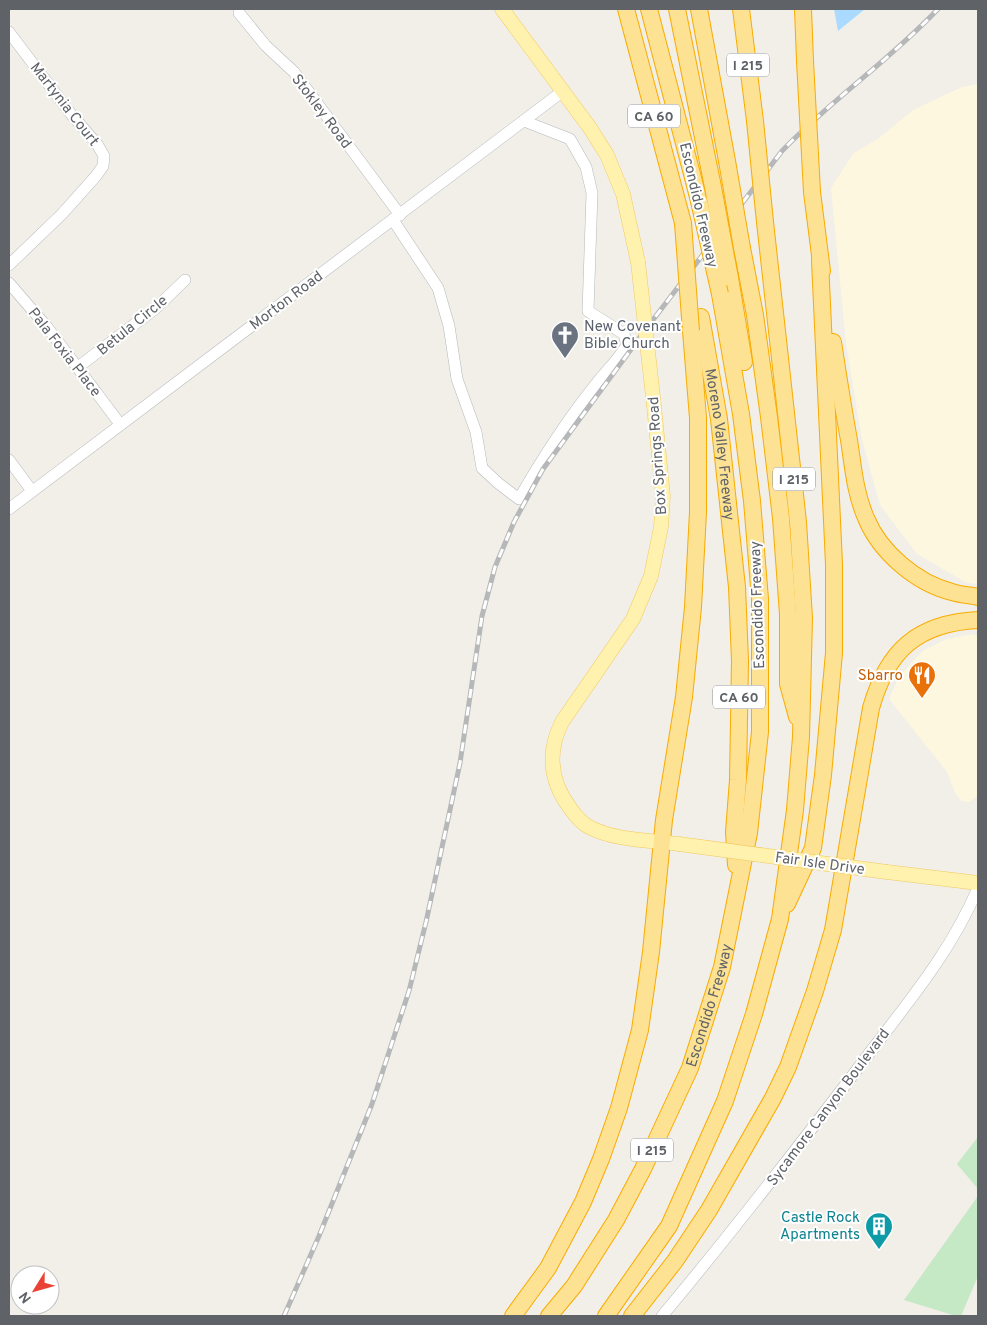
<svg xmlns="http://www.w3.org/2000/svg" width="987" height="1325" font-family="Overpass,sans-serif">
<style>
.commercial{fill:#fef7e0}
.green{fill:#c5e8c5}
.water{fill:#aadaff}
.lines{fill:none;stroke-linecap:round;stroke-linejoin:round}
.minor-casing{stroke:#b5b8bc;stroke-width:12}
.major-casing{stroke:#f2c960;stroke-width:15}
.highway-casing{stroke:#f9ab00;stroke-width:18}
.minor{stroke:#fff;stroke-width:11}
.major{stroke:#fff2af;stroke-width:14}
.highway{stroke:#fde293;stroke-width:16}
.rail-casing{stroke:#b6b7b8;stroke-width:5}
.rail{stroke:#fff;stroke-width:3;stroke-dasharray:9;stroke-linecap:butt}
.major-bridge-casing{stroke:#f2c960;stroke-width:15;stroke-linecap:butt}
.highway-bridge-casing{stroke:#f9ab00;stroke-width:18;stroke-linecap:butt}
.major-bridge{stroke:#fff2af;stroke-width:14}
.highway-bridge{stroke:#fde293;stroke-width:16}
.labels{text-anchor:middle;stroke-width:4;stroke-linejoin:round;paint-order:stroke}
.shield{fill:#fff;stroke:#8f9295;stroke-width:1}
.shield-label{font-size:14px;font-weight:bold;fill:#5f6368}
.street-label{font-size:15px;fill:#5f6368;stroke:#fff}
.worship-label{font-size:15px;fill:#5b616d;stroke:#fff;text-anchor:start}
.food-label{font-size:15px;fill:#c56008;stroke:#fff;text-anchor:end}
.culture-label{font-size:15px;fill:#0d838f;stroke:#fff;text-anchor:end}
</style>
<rect width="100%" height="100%" fill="#f1efe8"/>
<g class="commercial">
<polygon points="978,84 978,584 967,583 917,554 880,505 862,440 846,343 831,188 853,154 879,138 913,110 962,87"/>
<polygon points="973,634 978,636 978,796 969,802 962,801 955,793 947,772 889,699 898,679 911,663 924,650 947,639"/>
</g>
<g class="green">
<polygon points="978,1137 978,1189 957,1164"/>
<polygon points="978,1196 978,1276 961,1316 956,1316 904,1300"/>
</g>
<polygon class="water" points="834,9 865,9 838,31"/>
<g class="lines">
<g class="minor-casing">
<g id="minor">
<polyline points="239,13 266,46 294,72 400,215"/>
<polyline points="9,32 71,114 97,144 104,156 103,166 96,176 62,214 9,265"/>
<path d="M393 220 438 288 449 326 457 379 476 432 482 468 498 483 519 499C542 459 567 420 596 384 606 371 618 360 627 345L624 334 588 311 592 193 586 167 570 139 524 121"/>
<polyline points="9,283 47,327 120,424"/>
<polyline points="78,367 156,308 185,280"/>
<polyline points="9,460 32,491"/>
<polyline points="9,509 563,91"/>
<path d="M662 1316C730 1235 795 1151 859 1067 903 1008 949 956 978 888"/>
</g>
</g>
<g class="major-casing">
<g id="major">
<polyline points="502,9 590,128 607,155 623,194 638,262"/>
<path d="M654 406 663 496 661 527 651 576 633 619 562 722C547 752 550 781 570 808 575 815 581 823 589 827 616 841 649 840 679 844"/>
<polyline points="887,872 978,883"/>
</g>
</g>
<g class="highway-casing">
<g id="highway">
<polyline points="626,9 683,223"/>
<polyline points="649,9 699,201"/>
<polyline points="677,9 712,182"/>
<polyline points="699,9 727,161"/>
<polyline points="741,9 755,121"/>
<polyline points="803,9 805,61"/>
<polyline points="812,192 822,271"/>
<polyline points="742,248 755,315 769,417 781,518 788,614 788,684 797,717"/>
<polyline points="730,278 744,362"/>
<path id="s1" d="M701 317 719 419 737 587 740 661 738 780 734 832 736 865"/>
<path d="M833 342C838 375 843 407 849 440 853 466 855 493 866 518 880 552 916 583 952 592 961 595 970 595 978 597"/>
<polyline points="787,904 813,848 823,775 834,653 834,564 820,261"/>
<polyline points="513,1316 548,1268 583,1202 601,1159 619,1108 640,1030 651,952 664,820 684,697 693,607 698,512 698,418 691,331"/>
<path id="s2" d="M549 1316 574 1286 616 1220 643 1169 690 1068 722 967 749 833 760 732V599L752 501 741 414 720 294"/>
<polyline points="606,1316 669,1226 725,1101 754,1014 780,919 795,810 801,737 804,618 798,522 765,222"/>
<path d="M632 1316 675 1261 709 1210 773 1098 788 1067 815 991 833 930 871 708C887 651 917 623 978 620"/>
</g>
</g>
<use href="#minor" class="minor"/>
<use href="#major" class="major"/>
<use href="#highway" class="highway"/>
<g class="rail-casing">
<path id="rail" d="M284 1316 319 1236 372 1104 409 991 426 922 460 763 482 616 495 567 514 522 543 469 646 329 782 151C831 100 890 60 938 9"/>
</g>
<use href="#rail" class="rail"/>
<g class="major-bridge-casing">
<g id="major-bridge">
<polyline points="638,262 654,406"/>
<polyline points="679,844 887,872"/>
</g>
</g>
<g class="highway-bridge-casing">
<g id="highway-bridge">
<polyline points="805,61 812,192"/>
<polyline points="755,121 765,222"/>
<polyline points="727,161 742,248"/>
<polyline points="712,182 730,278"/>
<polyline points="699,201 720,294"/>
<polyline points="683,223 691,331"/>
</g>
</g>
<use href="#major-bridge" class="major-bridge"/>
<use href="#highway-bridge" class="highway-bridge"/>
</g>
<defs>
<g id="church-pin" transform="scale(1.4375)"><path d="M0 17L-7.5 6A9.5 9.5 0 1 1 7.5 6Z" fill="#6b7280" stroke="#fff"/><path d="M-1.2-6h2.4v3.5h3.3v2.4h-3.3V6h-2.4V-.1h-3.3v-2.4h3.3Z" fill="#fff"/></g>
<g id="restaurant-pin" transform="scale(1.4375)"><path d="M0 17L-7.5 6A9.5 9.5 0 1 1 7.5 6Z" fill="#e8710a" stroke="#fff"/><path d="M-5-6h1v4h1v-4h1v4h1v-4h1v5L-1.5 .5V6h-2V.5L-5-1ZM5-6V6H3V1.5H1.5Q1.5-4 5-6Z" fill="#fff"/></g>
<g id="building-pin" transform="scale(1.4375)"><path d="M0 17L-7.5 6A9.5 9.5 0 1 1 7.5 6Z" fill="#0f9aa8" stroke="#fff"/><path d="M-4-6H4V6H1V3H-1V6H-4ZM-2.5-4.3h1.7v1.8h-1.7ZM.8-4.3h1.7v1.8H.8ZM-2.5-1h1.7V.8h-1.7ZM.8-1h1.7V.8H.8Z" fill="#fff"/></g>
</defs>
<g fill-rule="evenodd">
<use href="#church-pin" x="565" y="335"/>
<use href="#restaurant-pin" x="922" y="675"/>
<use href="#building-pin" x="879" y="1226"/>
</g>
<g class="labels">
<g class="shield">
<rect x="727" y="53.5" width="42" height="23" rx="4"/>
<rect x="628" y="104.5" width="52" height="23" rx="4"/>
<rect x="773" y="467.5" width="42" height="23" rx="4"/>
<rect x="713" y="685.5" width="52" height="23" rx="4"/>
<rect x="631" y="1138.5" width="42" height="23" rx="4"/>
</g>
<g class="shield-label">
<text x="748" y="70">I 215</text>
<text x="654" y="121">CA 60</text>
<text x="794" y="484">I 215</text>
<text x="739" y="702">CA 60</text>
<text x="652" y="1155">I 215</text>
</g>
<g class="street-label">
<text transform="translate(65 104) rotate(52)" y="5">Martynia Court</text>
<text transform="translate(322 111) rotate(53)" y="5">Stokley Road</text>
<text transform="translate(699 205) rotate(77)" y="5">Escondido Freeway</text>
<text transform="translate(286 300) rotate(-37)" y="5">Morton Road</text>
<text transform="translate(132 325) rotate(-39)" y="5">Betula Circle</text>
<text transform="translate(65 352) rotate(52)" y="5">Pala Foxia Place</text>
<text dy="5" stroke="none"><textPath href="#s1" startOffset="129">Moreno Valley Freeway</textPath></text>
<text transform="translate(657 456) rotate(-94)" y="5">Box Springs Road</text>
<text transform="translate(757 605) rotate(-92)" y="5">Escondido Freeway</text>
<text transform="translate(820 863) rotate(8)" y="5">Fair Isle Drive</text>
<text dy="5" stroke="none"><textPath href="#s2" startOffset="352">Escondido Freeway</textPath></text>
<text transform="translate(828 1107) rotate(-53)" y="5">Sycamore Canyon Boulevard</text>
</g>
<g class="worship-label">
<text x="584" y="331">New Covenant<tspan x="584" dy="17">Bible Church</tspan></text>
</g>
<g class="food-label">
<text x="903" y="680">Sbarro</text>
</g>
<g class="culture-label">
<text x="860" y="1222">Castle Rock<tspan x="860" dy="17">Apartments</tspan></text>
</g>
</g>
<rect width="987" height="1325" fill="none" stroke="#5f6368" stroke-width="20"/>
<g transform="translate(35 1290) rotate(233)"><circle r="24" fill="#ffffff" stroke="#bfc1c3"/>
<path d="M0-4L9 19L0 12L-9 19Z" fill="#ea4335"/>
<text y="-8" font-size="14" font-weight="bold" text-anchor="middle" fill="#5f6368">N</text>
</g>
</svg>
